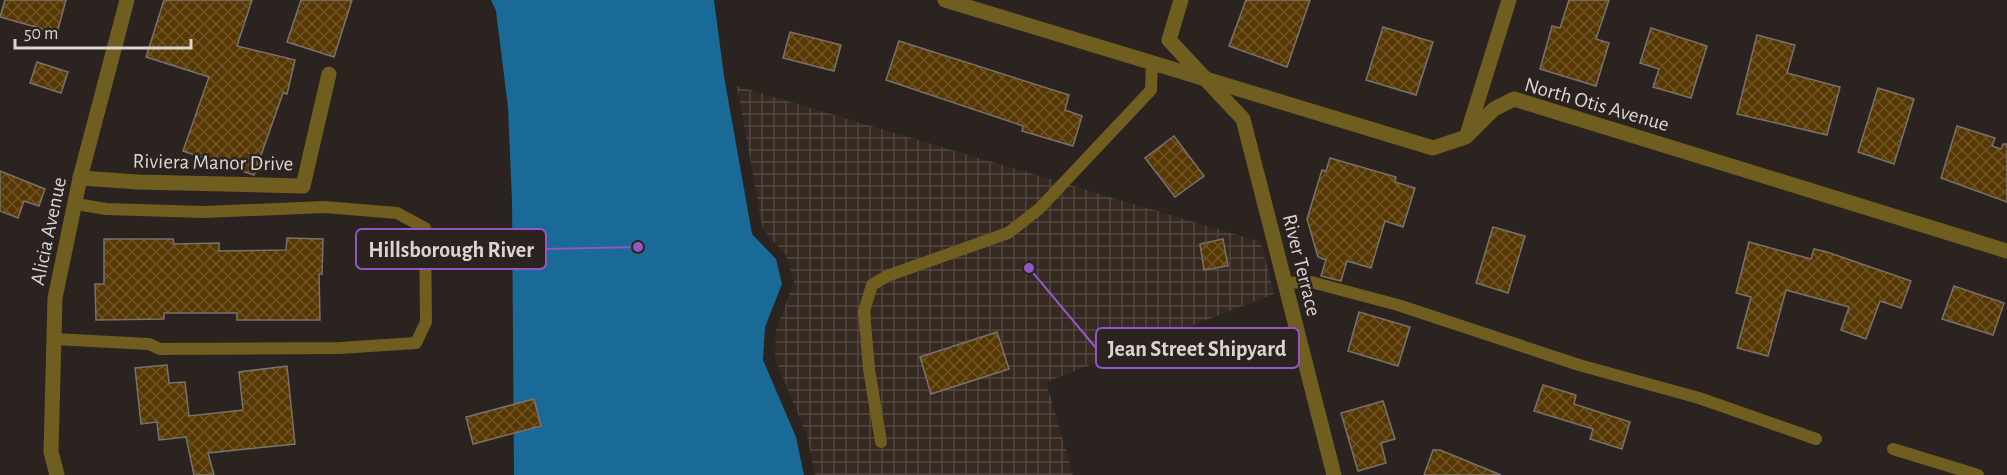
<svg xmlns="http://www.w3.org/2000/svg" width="2007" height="475" font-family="'Alegreya Sans',sans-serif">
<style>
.industrial{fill:url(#industrial-grid)}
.water{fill:#196a96}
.building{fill:url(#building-cross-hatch);stroke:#79726b;stroke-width:1.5}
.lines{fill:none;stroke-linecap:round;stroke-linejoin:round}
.lane{stroke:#6f5e1f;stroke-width:12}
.street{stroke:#6f5e1f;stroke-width:15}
.labels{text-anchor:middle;stroke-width:5;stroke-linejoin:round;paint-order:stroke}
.street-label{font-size:21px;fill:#dbd5d2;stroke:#2b231f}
.leader{fill:none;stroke:#9356c4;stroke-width:2}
.callout-dot{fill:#9356c4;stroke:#2b231f;stroke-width:2}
.callout{fill:#2b231f;stroke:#9356c4;stroke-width:2}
.callout-label{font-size:22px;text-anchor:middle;font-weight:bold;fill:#dbd5d2}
</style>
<defs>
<pattern id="industrial-grid" width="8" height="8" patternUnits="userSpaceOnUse" patternTransform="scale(1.5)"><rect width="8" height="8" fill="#362921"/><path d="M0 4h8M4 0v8" fill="none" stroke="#524740"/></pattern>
<pattern id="building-cross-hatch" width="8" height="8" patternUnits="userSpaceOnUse" patternTransform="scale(1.5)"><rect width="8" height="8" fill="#573803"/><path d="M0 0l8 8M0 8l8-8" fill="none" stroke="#6f5427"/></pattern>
</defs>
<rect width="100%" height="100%" fill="#2b231f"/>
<polygon class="industrial" points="737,86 1261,242 1274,294 1046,382 1073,475 815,475 807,436 775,358 776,330 794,282 786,255 763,230"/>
<polygon class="water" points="491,0 714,0 724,76 752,234 776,259 782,284 765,327 763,360 796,437 804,475 514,475 512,201 508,107 496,11"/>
<g class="building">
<polygon points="5,0 66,0 57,33 0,17"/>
<polygon points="164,0 252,0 237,46 295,60 287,94 283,93 254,175 183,151 209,77 146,57"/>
<polygon points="301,0 352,0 334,57 287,42"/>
<polygon points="1246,0 1310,0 1287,67 1229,46"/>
<polygon points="1569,0 1609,0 1596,39 1609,43 1596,86 1540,69 1552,26 1560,28"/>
<polygon points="1383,27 1433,42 1416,95 1366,80"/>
<polygon points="1651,28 1707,46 1691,98 1653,87 1659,69 1640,63"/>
<polygon points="790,32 841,45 834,71 783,58"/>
<polygon points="1757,35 1795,45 1787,73 1840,87 1827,135 1737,114"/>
<polygon points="899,41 1069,95 1065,110 1082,116 1073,146 1022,131 1023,126 886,80"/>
<polygon points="37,62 68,72 61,93 30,83"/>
<polygon points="1878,88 1914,99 1894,164 1858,152"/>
<polygon points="1957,126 1995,138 1992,146 2001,149 2003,144 2007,144 2007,202 1941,178"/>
<polygon points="1174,136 1204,176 1175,197 1145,158"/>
<polygon points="1330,158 1396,177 1395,182 1415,188 1403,227 1385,221 1371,268 1347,261 1341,281 1321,276 1326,260 1318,257 1307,219 1322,170 1326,171"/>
<polygon points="0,171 45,189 39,206 24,201 18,218 0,211"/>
<polygon points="1493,227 1525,236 1508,293 1476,283"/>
<polygon points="287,238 323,239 322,274 319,274 320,320 237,320 237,313 164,313 164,319 96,320 95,284 104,284 104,239 173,239 174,244 219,243 219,251 286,250"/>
<polygon points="1223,239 1228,266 1204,270 1200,244"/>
<polygon points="1749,242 1811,259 1814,249 1827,252 1911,281 1901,308 1880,301 1866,339 1841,330 1849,307 1786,290 1768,356 1737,348 1751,297 1736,293"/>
<polygon points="1954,286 2004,303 1993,335 1942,319"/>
<polygon points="1359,312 1410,327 1398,366 1348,351"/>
<polygon points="997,332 1009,369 931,394 920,357"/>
<polygon points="167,365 169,383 185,382 189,416 243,410 239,372 287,366 295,444 208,453 214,475 194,475 186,437 159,440 157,422 141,424 135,368"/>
<polygon points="1543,385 1576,395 1574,404 1630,422 1622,449 1590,439 1593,429 1534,411"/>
<polygon points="534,399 541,426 473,444 466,417"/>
<polygon points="1383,401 1395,439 1381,443 1386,463 1358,471 1341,413"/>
<polygon points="1433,450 1440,450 1501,475 1424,475"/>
</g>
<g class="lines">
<g class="lane">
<polyline points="1285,283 1311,282 1398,305 1579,365 1699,398 1816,439"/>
<polyline points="54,339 149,344 160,349 340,348 416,343 426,322 425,228 397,213 325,207 204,212 106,209 76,204"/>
<polyline points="881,442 869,369 864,311 872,285 887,276 1008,233 1039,209 1151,90 1152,64"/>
<polyline points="1893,449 1978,475"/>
</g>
<g class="street">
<polyline points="945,0 1433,148 1466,137 1494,109 1514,99 2007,251"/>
<polyline points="1181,0 1169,40 1243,119 1334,475"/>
<polyline points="1467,135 1509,0"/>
<polyline points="80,178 138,182 303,186 329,74"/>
<polyline points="57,475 51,452 55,298 80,178 127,0"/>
</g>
</g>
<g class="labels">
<g class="street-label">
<text transform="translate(1597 104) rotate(16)" y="7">North Otis Avenue</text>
<text transform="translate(213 162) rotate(1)" y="7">Riviera Manor Drive</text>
<text transform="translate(48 231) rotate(-78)" y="7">Alicia Avenue</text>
<text transform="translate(1302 265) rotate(76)" y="7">River Terrace</text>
</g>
</g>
<path class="leader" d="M638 247L546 249M1029 268L1096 348"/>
<g class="callout-dot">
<circle cx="638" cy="247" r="6"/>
<circle cx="1029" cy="268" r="6"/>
</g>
<g class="callout">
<rect x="356" y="229" width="190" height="40" rx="6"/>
<rect x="1096" y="328" width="203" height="40" rx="6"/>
</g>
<g class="callout-label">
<text x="451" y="257">Hillsborough River</text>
<text x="1197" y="356">Jean Street Shipyard</text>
</g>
<path d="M15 39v9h176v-9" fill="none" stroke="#dbd5d2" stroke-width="3"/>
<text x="24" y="39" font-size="18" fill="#dbd5d2" stroke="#2b231f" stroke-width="4.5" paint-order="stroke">50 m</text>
</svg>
